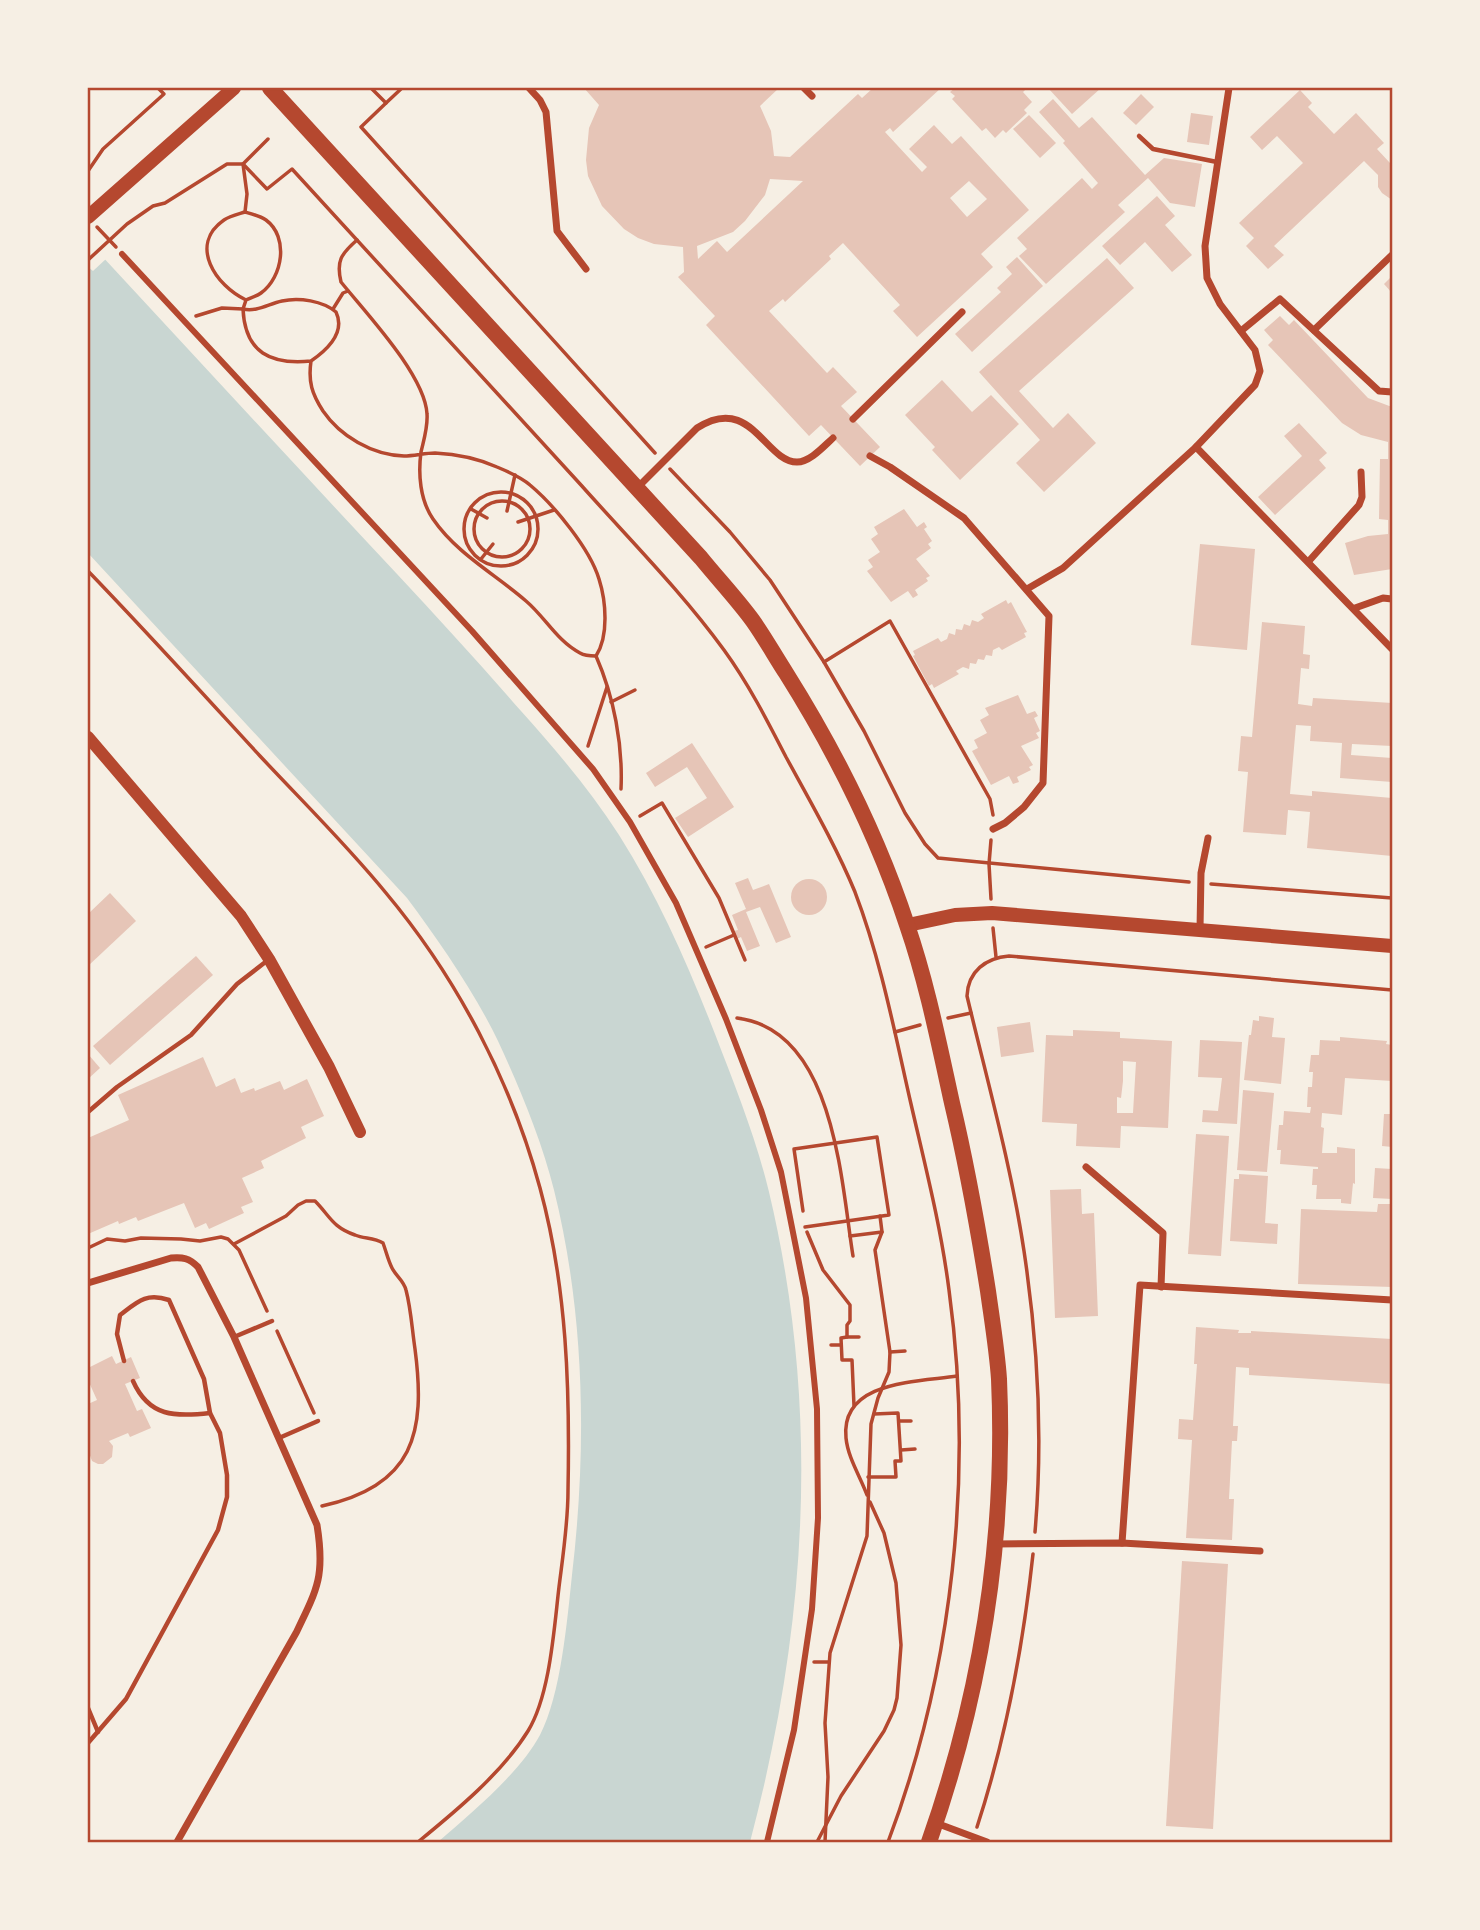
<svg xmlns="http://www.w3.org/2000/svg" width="1480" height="1930" font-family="'Work Sans',sans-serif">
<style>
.water{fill:#c9d6d2}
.pier{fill:#f6efe4}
.building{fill:#e6c5b7;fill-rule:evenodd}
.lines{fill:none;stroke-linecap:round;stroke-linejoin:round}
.path{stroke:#b5482f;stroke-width:3.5}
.service{stroke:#b5482f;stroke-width:4.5}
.pedestrian{stroke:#b5482f;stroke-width:6}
.minor{stroke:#b5482f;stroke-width:7}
.tertiary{stroke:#b5482f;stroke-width:12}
.secondary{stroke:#b5482f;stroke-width:14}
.primary{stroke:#b5482f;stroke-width:16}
.neatline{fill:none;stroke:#b5482f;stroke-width:2.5}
</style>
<rect width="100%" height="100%" fill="#f6efe4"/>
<path class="water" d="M88 241C191 352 293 463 397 574 439 619 480 664 521 711 556 750 590 790 619 835 659 898 688 965 715 1034 735 1086 756 1138 769 1192 821 1410 807 1627 750 1842H438C471 1813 519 1774 540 1735 561 1695 567 1621 572 1575 587 1447 585 1315 554 1190 542 1141 519 1086 498 1041 475 993 439 941 407 898L88 553Z"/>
<polygon class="pier" points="88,238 107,258 93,271 88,267"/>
<g class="building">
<path d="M584 88H779L760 106 771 131 774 156 790 157 858 94 862 98 873 88H941L893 132 890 128 885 132 922 172 927 167 909 149 934 125 952 144 961 136 1029 210 981 254 993 267 917 337 893 311 900 305 843 243 829 256 831 259 785 302 783 299 769 311 827 373 833 367 857 392 841 406 880 447 860 466 821 425 809 436 706 325 715 316 678 277 684 272 683 247 654 244 638 238 624 229 602 206 588 176 586 160 589 128 599 105ZM770 179 803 181 727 252 717 241 698 259 697 246 733 232 745 221 765 195ZM969 181 987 199 967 217 950 198Z"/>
<polygon points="955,88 1024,88 1026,89 1023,92 1032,102 1024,110 1027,113 1006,133 1003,130 995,138 986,128 982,131 952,99 955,96 950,92"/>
<polygon points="1048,88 1101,88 1072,114"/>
<polygon points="1300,90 1312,103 1308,107 1334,134 1356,113 1384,143 1377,149 1390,163 1392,162 1392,200 1382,193 1378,187 1378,175 1364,161 1274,246 1284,255 1268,269 1246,246 1254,238 1239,223 1303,163 1277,136 1262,150 1250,137"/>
<polygon points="1141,94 1154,107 1136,125 1123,113"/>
<polygon points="1053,99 1079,128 1092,117 1145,175 1164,158 1202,164 1195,207 1170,203 1148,178 1118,205 1125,212 1046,284 1019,256 1027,249 1017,238 1082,178 1092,189 1098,183 1063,143 1065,141 1039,112"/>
<polygon points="1191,113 1213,116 1209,145 1187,142"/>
<polygon points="1029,115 1056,143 1040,158 1013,129"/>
<polygon points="1157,196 1175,216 1165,225 1192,255 1172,272 1145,242 1120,265 1102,246"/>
<polygon points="1017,257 1043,286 972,352 955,334 1001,292 997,288 1012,274 1006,267"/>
<polygon points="1107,258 1134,288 1019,391 1053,428 1068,413 1096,443 1044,492 1016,463 1040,440 979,372"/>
<polygon points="1392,276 1392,293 1384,284"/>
<polygon points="1280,316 1289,325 1294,320 1368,398 1392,407 1392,569 1354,575 1345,543 1368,536 1388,534 1388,520 1379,519 1380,459 1388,459 1388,442 1361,435 1342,423 1268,345 1273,340 1264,330"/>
<polygon points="942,380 972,412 991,395 1019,424 960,480 932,450 935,447 905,415"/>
<polygon points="1299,423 1327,453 1319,460 1326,468 1275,515 1258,497 1302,456 1284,436"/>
<polygon points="904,509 917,527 924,522 927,527 924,529 932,541 928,544 931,548 916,559 930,576 926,578 928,581 915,590 918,595 913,598 908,591 891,602 867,571 873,567 868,560 880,552 871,539 878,534 874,527"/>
<polygon points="1200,544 1255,549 1247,650 1191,645"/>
<polygon points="1006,600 1008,604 1011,602 1027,632 1024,633 1026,637 1002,650 999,647 993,650 992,656 986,655 984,660 978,659 976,664 970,663 969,669 963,667 956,671 959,674 934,688 932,684 929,686 913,656 915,655 913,651 938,638 941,642 947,639 949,633 955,635 956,629 962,630 964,624 970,626 972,620 978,622 984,618 981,614"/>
<polygon points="1262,622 1305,626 1303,654 1310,655 1309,669 1301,668 1298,704 1312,706 1313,698 1392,703 1392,746 1352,744 1351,755 1392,758 1392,782 1340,778 1342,743 1310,741 1311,726 1296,725 1290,794 1312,796 1312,791 1392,798 1392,856 1307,848 1310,812 1288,810 1286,835 1243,832 1248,772 1238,771 1241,736 1252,737"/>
<polygon points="1018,695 1027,714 1035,711 1038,716 1034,718 1040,731 1036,733 1039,738 1021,746 1033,765 1029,767 1031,770 1017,777 1019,782 1013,784 1009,776 991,785 972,751 978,748 974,740 987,733 980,720 989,715 985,708"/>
<polygon points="692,743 734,807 688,837 675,818 707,798 687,767 655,787 646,773"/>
<polygon points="748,878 753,890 769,884 791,937 776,943 760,907 746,912 760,946 747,951 741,937 737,939 734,931 738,930 732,915 746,909 735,883"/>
<circle cx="809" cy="897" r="18"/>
<polygon points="110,893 136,921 88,966 88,914"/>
<polygon points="196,956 213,975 110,1065 93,1046"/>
<polygon points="1259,1016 1274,1018 1272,1037 1285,1038 1281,1084 1244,1080 1249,1035 1251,1035 1253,1020 1259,1021"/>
<polygon points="1030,1022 1034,1052 1001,1057 997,1027"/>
<path d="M1073 1030 1120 1032V1038L1172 1041 1168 1128 1121 1126 1120 1148 1076 1146 1077 1124 1042 1122 1046 1035 1073 1036ZM1123 1061 1136 1062 1133 1113H1117V1097L1121 1098 1123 1081Z"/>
<polygon points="1340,1037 1387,1041 1386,1044 1392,1045 1392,1081 1345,1078 1342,1115 1322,1113 1321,1127 1324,1128 1322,1153 1337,1153 1337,1147 1355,1149 1355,1184 1353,1183 1351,1204 1341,1203 1341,1199 1316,1199 1317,1185 1312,1185 1313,1169 1318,1169 1318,1167 1280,1164 1281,1150 1277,1150 1279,1125 1283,1125 1284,1111 1310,1113 1311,1107 1307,1107 1308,1087 1312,1087 1313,1072 1309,1072 1311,1055 1319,1055 1320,1040 1340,1041"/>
<polygon points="1200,1040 1242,1042 1237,1124 1202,1122 1203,1110 1218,1111 1222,1078 1198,1077"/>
<polygon points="88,1054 100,1068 88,1079"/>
<polygon points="203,1057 216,1087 235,1078 241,1093 254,1088 255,1091 280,1081 284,1090 307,1079 324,1116 301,1127 306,1138 261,1161 264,1168 242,1178 253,1202 241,1207 244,1213 209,1229 206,1223 195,1228 184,1203 138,1221 136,1217 119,1224 118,1221 88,1234 88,1138 129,1120 118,1095"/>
<polygon points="1243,1090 1274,1093 1267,1172 1237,1170"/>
<polygon points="1384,1114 1392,1114 1392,1147 1382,1146"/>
<polygon points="1196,1134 1229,1136 1221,1256 1188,1254"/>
<polygon points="1375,1168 1392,1169 1392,1199 1373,1198"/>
<polygon points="1239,1174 1268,1176 1265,1223 1278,1224 1277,1244 1230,1241 1234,1179 1239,1179"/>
<polygon points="1081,1189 1082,1214 1094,1213 1098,1316 1055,1318 1050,1190"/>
<polygon points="1378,1204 1392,1204 1392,1287 1298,1284 1301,1209 1377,1212"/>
<polygon points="1196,1327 1239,1330 1238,1333 1251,1333 1251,1331 1392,1339 1392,1384 1249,1375 1249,1368 1236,1367 1233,1426 1238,1426 1237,1441 1232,1441 1229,1499 1234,1499 1232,1540 1186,1538 1192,1440 1178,1439 1179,1419 1193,1420 1197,1364 1194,1364"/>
<polygon points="112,1356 116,1364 131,1357 140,1378 125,1384 137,1411 142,1409 151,1428 130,1437 128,1433 109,1441 113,1446 112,1457 103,1464 98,1464 92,1461 88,1450 88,1404 97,1400 88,1380 88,1368"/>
<polygon points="1182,1561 1228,1564 1213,1829 1166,1826"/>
</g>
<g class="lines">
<g class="path">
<polyline points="323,88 324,88"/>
<polyline points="371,88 386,103 361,127 655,453"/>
<polyline points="386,103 402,88"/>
<polyline points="88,171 103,149 164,94 158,88"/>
<polyline points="245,212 247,194 243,164 268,139"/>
<polyline points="97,227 116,247"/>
<path d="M88 260 127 224 153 206 165 203 227 164H243L267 189 292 169C388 274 485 379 581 485 629 539 681 591 724 650 748 683 767 720 786 757 810 801 836 846 855 892 881 960 895 1034 911 1104 925 1165 941 1227 949 1290 974 1473 953 1670 888 1842"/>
<polyline points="333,309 343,293 348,291"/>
<path d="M196 316 222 308 243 309 246 300C250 298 257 296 261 293 283 277 289 237 266 220 260 216 252 214 245 212 239 214 230 216 224 220 188 245 216 286 246 300"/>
<path d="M311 361C271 365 245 353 243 309 257 312 268 304 282 301 299 297 323 301 336 312 346 333 327 350 311 361 308 382 312 394 323 411 340 436 372 455 404 456 414 456 425 453 435 453 455 454 479 459 497 467 509 472 521 477 530 485 554 505 590 549 599 579 606 601 609 636 596 656 590 656 585 656 580 653 557 641 545 617 526 601 495 574 457 554 433 519 420 500 418 474 421 452 424 439 428 427 427 414 425 375 365 312 341 282 336 261 341 254 357 240"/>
<polyline points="670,469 730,532 770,580 824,662 864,731 905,813 925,844 938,858 1189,882"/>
<circle cx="501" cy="529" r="37"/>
<circle cx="502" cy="529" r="28"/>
<polyline points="471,509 487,518"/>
<polyline points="507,511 515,475"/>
<polyline points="518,522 554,510"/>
<polyline points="481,559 493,544"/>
<path d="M88 571C146 631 203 694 260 756 302 801 347 845 386 893 457 978 511 1081 540 1188 567 1287 570 1389 568 1491 568 1523 563 1555 559 1587 554 1629 550 1695 528 1731 502 1773 456 1811 418 1842"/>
<path d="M596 656C614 697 623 745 621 789"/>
<polyline points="824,662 890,621 990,799 993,815"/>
<polyline points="611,702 635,690"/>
<polyline points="588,746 607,687"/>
<polyline points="640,816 662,803 719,898 745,960"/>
<polyline points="1211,884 1392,898"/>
<polyline points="991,899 989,864 991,840"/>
<polyline points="993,928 996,957"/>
<polyline points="706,947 734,935"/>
<path d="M737 1018C835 1030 841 1182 853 1256"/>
<polyline points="948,1018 971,1013"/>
<polyline points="895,1032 920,1025"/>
<polyline points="803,1211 794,1149 877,1137 889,1215 805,1227"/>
<polyline points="807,1232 823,1270 850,1305 850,1321 847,1325 847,1337 841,1338 842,1360 852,1360 854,1406"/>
<polyline points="850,1236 882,1232"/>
<path d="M234 1244 286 1216 298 1205 306 1201H315C330 1216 332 1227 355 1235 364 1239 374 1237 383 1243 386 1251 388 1260 392 1268 396 1276 404 1281 406 1290 411 1309 412 1329 415 1349 426 1433 414 1486 322 1506"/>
<polyline points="88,1248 107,1239 125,1241 141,1238 181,1239 200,1241 221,1237 228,1239 239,1250 267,1311"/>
<polyline points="277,1331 314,1413"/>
<polyline points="847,1337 859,1337"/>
<polyline points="831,1345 841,1345"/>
<polyline points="890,1352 905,1351"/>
<polyline points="899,1421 911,1421"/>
<polyline points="901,1450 915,1449"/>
<polyline points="868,1477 896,1477 895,1461 901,1461 898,1413 874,1414"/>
<path d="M867 1495C860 1476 848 1458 846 1438 840 1380 919 1382 957 1376"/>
<path d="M1035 1532C1043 1439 1038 1344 1024 1251 1011 1165 987 1080 967 996 968 971 986 958 1009 956L1392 990"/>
<polyline points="814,1662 829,1662"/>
<path d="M977 1827C1006 1738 1023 1647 1033 1554"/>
<polyline points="817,1842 841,1796 884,1731 894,1710 897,1698 901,1645 896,1583 884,1533 870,1502"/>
<polyline points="825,1842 828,1777 825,1723 830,1653 867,1536 871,1424 878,1398 889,1372 890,1352 875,1250 882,1232 880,1216"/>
</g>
<g class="service">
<polyline points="1139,136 1153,149 1217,162"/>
<polyline points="88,1112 117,1087 191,1035 237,984 268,960"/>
<polyline points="234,1337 272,1321"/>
<path d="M133 1381C149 1417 175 1417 210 1413"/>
<polyline points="279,1438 318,1421"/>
<polyline points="88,1708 98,1732"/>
<path d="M88 1743 126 1699 218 1530 227 1497V1475L220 1433 210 1413 204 1379 169 1300C146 1292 137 1302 120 1315L117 1334 124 1361"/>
</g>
<polyline class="pedestrian" points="122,254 472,631 593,769 630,822 676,903 726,1019 761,1110 781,1172 806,1298 817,1409 818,1518 812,1609 794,1730 767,1842"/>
<g class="minor">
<polyline points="529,88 540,100 546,112 557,231 586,269"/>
<polyline points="804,88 812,96"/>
<polyline points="1314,330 1392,255"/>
<polyline points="1241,331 1280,299 1379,391 1392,392"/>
<polyline points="853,419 962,312"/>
<polyline points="1196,447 1392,649"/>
<polyline points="870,456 890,467 964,518 1049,616 1043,783 1024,807 1005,823 993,829"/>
<path d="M637 488 697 428C751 393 765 462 797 462 810 462 824 446 833 438"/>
<polyline points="1309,561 1359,505 1362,497 1361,472"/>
<polyline points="1027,589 1063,568 1196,447 1255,385 1260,371 1255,350 1220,304 1207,278 1205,246 1229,88"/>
<polyline points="1355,608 1383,598 1392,599"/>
<polyline points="1200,929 1201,873 1208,838"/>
<polyline points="1086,1167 1163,1233 1161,1287"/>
<path d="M88 1283 171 1258C183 1257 189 1258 198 1267L234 1337 317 1525C325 1575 318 1588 296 1633L177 1842"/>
<polyline points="1122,1543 1140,1285 1392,1300"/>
<polyline points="995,1544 1122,1543 1260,1551"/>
<polyline points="936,1823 987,1842"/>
</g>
<polyline class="tertiary" points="88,737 241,916 269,959 329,1067 360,1132"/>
<g class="secondary">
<polyline points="88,217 234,88"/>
<polyline points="908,925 955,915 992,913 1392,946"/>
</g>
<path class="primary" d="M270 88 701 558C718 579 737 599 753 621 765 638 775 656 786 673 835 751 878 837 907 925 927 983 939 1044 952 1103 967 1166 978 1228 988 1291 992 1320 997 1350 999 1379 1006 1537 981 1694 929 1842"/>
</g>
<rect width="1480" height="1930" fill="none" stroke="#f6efe4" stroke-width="178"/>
<rect x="89" y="89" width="1302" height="1752" class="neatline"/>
</svg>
